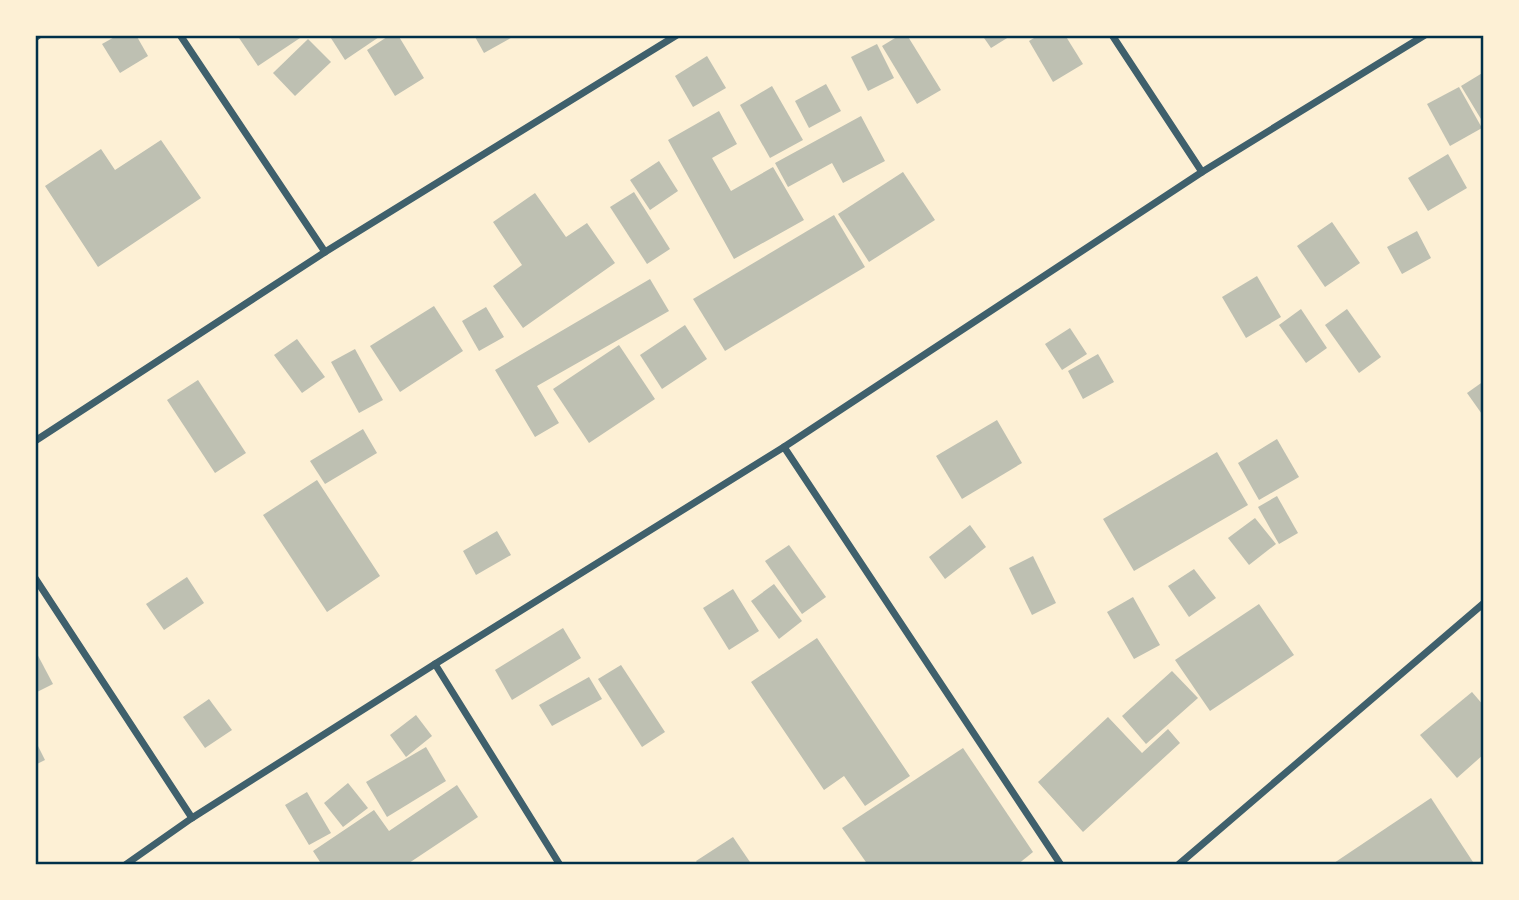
<svg xmlns="http://www.w3.org/2000/svg" width="1519" height="900" font-family="'DM Sans',sans-serif">
<style>
.building{fill:#bec0b2}
.lines{fill:none;stroke-linecap:round;stroke-linejoin:round}
.minor{stroke:#3f606c;stroke-width:7}
.neatline{fill:none;stroke:#003049;stroke-width:2.5}
</style>
<rect width="100%" height="100%" fill="#fdf0d5"/>
<g class="building">
<polygon points="118,35 136,35 148,56 120,73 102,44"/>
<polygon points="237,35 297,35 300,38 258,66"/>
<polygon points="329,35 382,35 345,60"/>
<polygon points="390,35 398,35 424,78 395,96 367,50"/>
<polygon points="474,35 516,35 484,53"/>
<polygon points="900,35 907,35 941,90 917,104 882,46"/>
<polygon points="982,35 1012,35 991,48"/>
<polygon points="1039,35 1065,35 1083,64 1053,82 1029,41"/>
<polygon points="308,39 331,62 295,96 273,73"/>
<polygon points="877,44 894,78 868,91 851,57"/>
<polygon points="707,56 726,88 693,107 675,76"/>
<polygon points="1484,72 1484,124 1461,86"/>
<polygon points="826,84 841,111 809,128 795,101"/>
<polygon points="772,86 803,140 770,158 740,105"/>
<polygon points="1459,87 1482,128 1450,146 1427,104"/>
<polygon points="719,111 737,144 712,158 731,191 773,167 804,220 734,259 668,140"/>
<polygon points="861,116 885,161 843,183 832,163 788,187 775,163"/>
<polygon points="161,140 201,198 98,267 45,186 101,149 115,170"/>
<polygon points="1448,154 1467,188 1428,211 1408,178"/>
<polygon points="659,161 678,191 650,210 630,180"/>
<polygon points="903,172 935,220 869,262 838,214"/>
<polygon points="634,192 670,249 647,264 610,207"/>
<polygon points="535,193 566,237 587,223 615,263 523,328 493,286 522,265 493,222"/>
<polygon points="834,215 865,267 725,351 693,299"/>
<polygon points="1332,222 1360,263 1325,287 1297,246"/>
<polygon points="1417,231 1431,258 1402,274 1387,247"/>
<polygon points="1257,276 1281,317 1246,338 1222,297"/>
<polygon points="650,279 669,311 537,386 559,423 535,437 495,370"/>
<polygon points="434,306 463,351 400,392 370,346"/>
<polygon points="486,307 504,337 479,351 462,321"/>
<polygon points="1301,309 1327,348 1306,363 1279,325"/>
<polygon points="1347,309 1381,357 1359,373 1325,325"/>
<polygon points="685,325 707,359 662,389 640,355"/>
<polygon points="1070,328 1087,354 1062,370 1045,344"/>
<polygon points="297,339 325,377 302,393 274,355"/>
<polygon points="619,345 655,399 589,443 553,389"/>
<polygon points="355,349 383,400 359,413 331,362"/>
<polygon points="1098,354 1114,382 1083,399 1068,371"/>
<polygon points="198,380 246,453 215,473 167,400"/>
<polygon points="1484,381 1484,417 1467,393"/>
<polygon points="997,420 1022,463 962,499 936,456"/>
<polygon points="363,429 377,453 325,484 310,461"/>
<polygon points="1277,439 1299,477 1259,500 1238,463"/>
<polygon points="1217,452 1248,505 1134,571 1103,519"/>
<polygon points="317,480 380,576 327,612 263,515"/>
<polygon points="1277,496 1298,533 1279,544 1258,507"/>
<polygon points="1255,518 1276,544 1249,565 1228,538"/>
<polygon points="970,525 986,547 945,579 929,557"/>
<polygon points="497,531 511,555 476,575 463,551"/>
<polygon points="789,545 826,597 802,614 765,561"/>
<polygon points="1033,556 1056,603 1032,615 1009,568"/>
<polygon points="1194,569 1216,598 1189,617 1168,586"/>
<polygon points="187,577 204,603 164,630 146,604"/>
<polygon points="774,584 802,621 779,639 751,601"/>
<polygon points="733,589 759,631 729,650 703,608"/>
<polygon points="1133,597 1160,645 1134,659 1107,612"/>
<polygon points="1259,604 1294,655 1210,711 1175,660"/>
<polygon points="563,628 581,658 512,700 495,670"/>
<polygon points="817,638 910,776 865,806 844,776 824,790 751,682"/>
<polygon points="35,650 53,684 35,693"/>
<polygon points="621,665 665,732 642,747 598,679"/>
<polygon points="1172,671 1198,698 1146,744 1122,716"/>
<polygon points="589,677 602,699 552,726 539,705"/>
<polygon points="1472,692 1484,706 1484,754 1457,778 1420,735"/>
<polygon points="209,699 232,730 205,748 183,717"/>
<polygon points="416,715 432,736 406,757 390,735"/>
<polygon points="1108,717 1142,753 1168,729 1180,743 1083,832 1038,782"/>
<polygon points="35,740 45,760 35,765"/>
<polygon points="426,747 446,781 387,817 366,782"/>
<polygon points="963,748 1033,852 1017,865 868,865 842,828"/>
<polygon points="348,783 368,808 343,827 324,803"/>
<polygon points="457,785 478,817 406,865 322,865 313,851 374,810 389,831"/>
<polygon points="307,792 331,833 309,845 285,805"/>
<polygon points="1431,798 1475,865 1331,865"/>
<polygon points="733,837 752,865 699,865 696,861"/>
</g>
<g class="lines">
<g class="minor">
<polyline points="180,35 325,252"/>
<polyline points="1112,35 1202,172"/>
<polyline points="35,38 39,35"/>
<polyline points="35,441 325,252 677,35"/>
<polyline points="784,447 1061,865"/>
<polyline points="35,578 192,818"/>
<polyline points="435,664 560,865"/>
<polyline points="125,865 192,818 435,664 784,447 1202,172 1425,35"/>
<polyline points="1178,865 1484,603"/>
</g>
</g>
<rect width="1519" height="900" fill="none" stroke="#fdf0d5" stroke-width="74"/>
<rect x="37" y="37" width="1445" height="826" class="neatline"/>
</svg>
